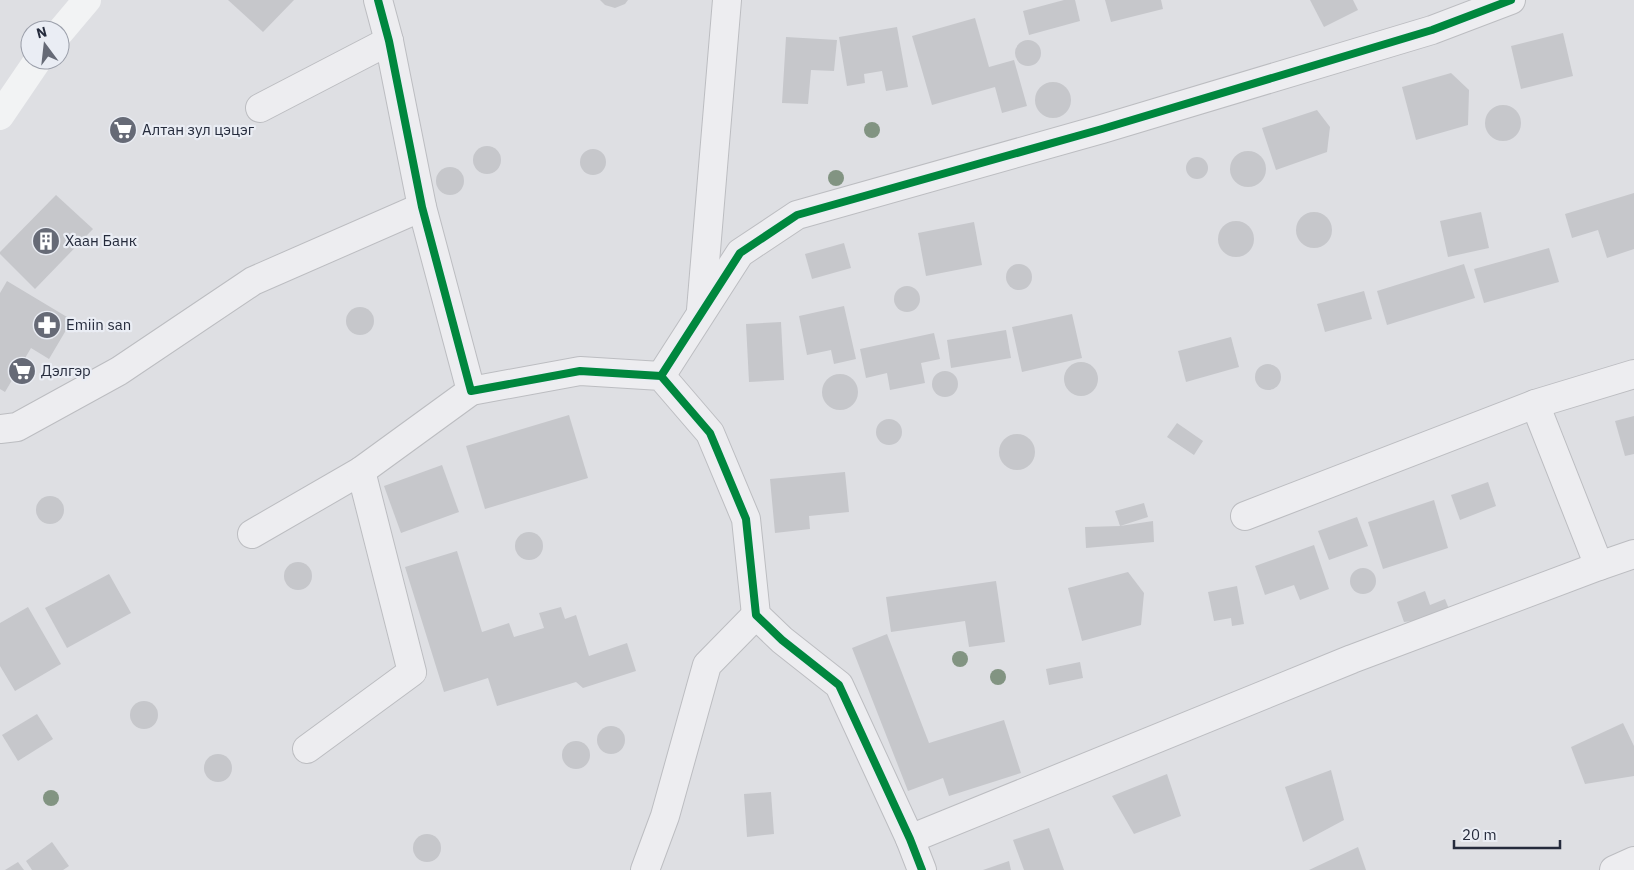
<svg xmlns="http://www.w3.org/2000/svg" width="1634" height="870" font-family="'IBM Plex Sans',sans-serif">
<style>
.building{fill:#c6c7cb}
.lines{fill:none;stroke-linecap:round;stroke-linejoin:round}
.street-casing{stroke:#bcbdc1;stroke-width:30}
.street{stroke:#ededf0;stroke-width:28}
.secondary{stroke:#f2f3f4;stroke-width:28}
.cycleway-casing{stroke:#eaedf4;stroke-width:11}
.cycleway{stroke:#00873e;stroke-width:8}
.tree{fill:#829482}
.labels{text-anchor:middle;stroke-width:4.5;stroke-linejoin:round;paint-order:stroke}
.poi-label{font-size:15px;fill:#252b3c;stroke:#eaedf4;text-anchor:start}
</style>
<rect width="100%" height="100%" fill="#dedfe3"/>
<g class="building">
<polygon points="228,0 294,0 263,32"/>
<polygon points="600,0 628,0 625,4 615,8 605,5"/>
<polygon points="1064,0 1075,0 1080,21 1029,35 1023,11"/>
<polygon points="1105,0 1161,0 1163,9 1111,22"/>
<polygon points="1310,0 1353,0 1358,10 1324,27"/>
<polygon points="975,18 989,67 1014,60 1027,106 1002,113 995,87 932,105 912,36"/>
<polygon points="897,27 908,87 886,91 882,71 864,74 865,83 847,86 839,37"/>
<polygon points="1563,33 1573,76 1521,89 1511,46"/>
<polygon points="786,37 837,40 834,71 811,70 808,104 782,103"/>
<circle cx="1028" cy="53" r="13"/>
<polygon points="1451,73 1469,90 1468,125 1416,140 1402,87"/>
<circle cx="1053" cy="100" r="18"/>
<circle cx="1503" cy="123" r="18"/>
<polygon points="1317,110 1330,127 1327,152 1276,170 1262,128"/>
<circle cx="487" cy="160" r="14"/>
<circle cx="593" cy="162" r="13"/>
<circle cx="1248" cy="169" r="18"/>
<circle cx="1197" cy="168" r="11"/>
<circle cx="450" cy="181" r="14"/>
<polygon points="1634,193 1634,249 1607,258 1598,230 1572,238 1565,214"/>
<polygon points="56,195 93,229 35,289 0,254 0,252"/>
<circle cx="1314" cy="230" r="18"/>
<polygon points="1481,212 1489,248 1448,257 1440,221"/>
<circle cx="1236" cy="239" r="18"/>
<polygon points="974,222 982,265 926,276 918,233"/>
<polygon points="844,243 851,268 812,279 805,254"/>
<polygon points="1549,248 1559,282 1484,303 1474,269"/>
<polygon points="1464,264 1475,298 1387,325 1377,291"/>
<circle cx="1019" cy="277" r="13"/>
<polygon points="7,281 72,320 49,359 31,348 5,392 0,389 0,293"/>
<circle cx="907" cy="299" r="13"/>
<polygon points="1364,291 1372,319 1325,332 1317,304"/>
<polygon points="844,306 856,359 834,364 831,350 807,355 799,316"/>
<circle cx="360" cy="321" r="14"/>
<polygon points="1072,314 1082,358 1022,372 1012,327"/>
<polygon points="781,322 784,380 749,382 746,324"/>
<polygon points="1006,330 1011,358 951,368 947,340"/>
<polygon points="934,333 940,359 921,363 925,383 890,390 887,373 866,378 860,349"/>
<polygon points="1231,337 1239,367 1186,382 1178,351"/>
<circle cx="1081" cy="379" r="17"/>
<circle cx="1268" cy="377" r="13"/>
<circle cx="945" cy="384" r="13"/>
<circle cx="840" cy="392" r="18"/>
<polygon points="569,415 588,478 485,509 466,446"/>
<polygon points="1634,416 1634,454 1625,456 1615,421"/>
<circle cx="889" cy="432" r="13"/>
<polygon points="1177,423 1203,441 1194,455 1167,437"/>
<circle cx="1017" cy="452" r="18"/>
<polygon points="442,465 459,512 401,533 384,486"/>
<polygon points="845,472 849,512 809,516 810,529 775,533 770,479"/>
<polygon points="1488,482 1496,506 1460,520 1451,495"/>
<circle cx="50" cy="510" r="14"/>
<polygon points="1434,500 1448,548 1383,569 1368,522"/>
<polygon points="1144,503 1148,517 1120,526 1153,521 1154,542 1086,548 1085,527 1120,526 1115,511"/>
<polygon points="1357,517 1368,546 1329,560 1318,531"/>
<circle cx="529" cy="546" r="14"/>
<polygon points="1314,545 1329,589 1300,600 1294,585 1265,595 1255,566"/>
<polygon points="457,551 482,632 509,623 514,637 544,628 539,613 561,607 565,619 576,615 589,656 627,643 636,671 583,688 576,682 497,706 488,678 444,692 405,567"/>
<circle cx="298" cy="576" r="14"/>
<circle cx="1363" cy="581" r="13"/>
<polygon points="1128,572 1144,593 1141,625 1082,641 1068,588"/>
<polygon points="109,574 131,613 67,648 45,608"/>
<polygon points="996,581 1005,642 969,647 965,621 891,632 886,597"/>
<polygon points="1237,586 1244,624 1232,626 1231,618 1214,621 1208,592"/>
<polygon points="1425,591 1430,605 1445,599 1449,609 1421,620 1404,622 1397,602"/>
<polygon points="28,607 61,664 15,691 0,666 0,623"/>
<polygon points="887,634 929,743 1004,720 1021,773 949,796 943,778 908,791 852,648"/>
<polygon points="1080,662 1083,678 1049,685 1046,669"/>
<circle cx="144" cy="715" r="14"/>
<polygon points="37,714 53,739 18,761 2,735"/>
<polygon points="1623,723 1634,746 1634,776 1585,784 1571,747"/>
<circle cx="611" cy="740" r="14"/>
<circle cx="576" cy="755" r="14"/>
<circle cx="218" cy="768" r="14"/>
<polygon points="1331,770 1344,820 1303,842 1285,787"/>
<polygon points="1167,774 1181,816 1134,834 1112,796"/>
<polygon points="771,792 774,834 747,837 744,794"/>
<polygon points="1049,828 1064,870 1024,870 1013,840"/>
<circle cx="427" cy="848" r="14"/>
<polygon points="52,842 69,866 63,870 32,870 26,861"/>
<polygon points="1358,847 1366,870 1309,870"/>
<polygon points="1009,861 1011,870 983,870"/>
<polygon points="18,862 24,870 5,870"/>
</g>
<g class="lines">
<g class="street-casing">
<g id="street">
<polyline points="378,0 389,41 422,207 471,391 580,371 661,376 710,433 746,519 756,615 782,640 839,685 910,839 922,870"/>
<polyline points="260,108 389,41"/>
<polyline points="701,310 727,0"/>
<polyline points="661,376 740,253 797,215 1102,129 1432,30 1511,0"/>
<polyline points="1535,404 1599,566"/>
<polyline points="0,429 17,427 119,371 253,281 422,207"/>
<polyline points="1245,516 1535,404 1634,374"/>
<polyline points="252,534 361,471"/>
<polyline points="307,749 412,672 361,471 471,391"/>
<polyline points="910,839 1352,659 1599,566 1634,554"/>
<polyline points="645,870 665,816 707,665 756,615"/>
<polyline points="1614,870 1634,861"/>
</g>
</g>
<use href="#street" class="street"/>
<g class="secondary">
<polyline points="60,32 87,0"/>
<polyline points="0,116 38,60"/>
</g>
<g class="cycleway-casing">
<g id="cycleway">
<polyline points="378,0 389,41 422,207 471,391 580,371 661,376 710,433 746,519 756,615 782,640 839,685 910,839 922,870"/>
<polyline points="661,376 740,253 797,215 1102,129 1432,30 1511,0"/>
</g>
</g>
<use href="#cycleway" class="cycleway"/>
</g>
<g class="tree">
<circle cx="872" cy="130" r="8"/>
<circle cx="836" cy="178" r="8"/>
<circle cx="960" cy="659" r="8"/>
<circle cx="998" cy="677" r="8"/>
<circle cx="51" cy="798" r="8"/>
</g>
<defs>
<g id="supermarket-disc" transform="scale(1.4375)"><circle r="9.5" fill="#666a76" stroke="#eaedf4"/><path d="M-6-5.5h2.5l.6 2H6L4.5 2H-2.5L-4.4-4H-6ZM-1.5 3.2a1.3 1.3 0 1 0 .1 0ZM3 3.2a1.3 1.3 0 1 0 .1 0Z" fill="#fff"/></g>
<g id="building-disc" transform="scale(1.4375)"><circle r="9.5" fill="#666a76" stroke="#eaedf4"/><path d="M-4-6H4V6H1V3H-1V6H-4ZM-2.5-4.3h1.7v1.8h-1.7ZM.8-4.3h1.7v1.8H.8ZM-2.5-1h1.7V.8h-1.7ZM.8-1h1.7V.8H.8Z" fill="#fff"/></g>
<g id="pharmacy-disc" transform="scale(1.4375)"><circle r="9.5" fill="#666a76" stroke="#eaedf4"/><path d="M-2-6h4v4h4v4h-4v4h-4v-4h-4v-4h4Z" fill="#fff"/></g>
</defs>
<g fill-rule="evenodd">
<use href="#supermarket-disc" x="123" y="130"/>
<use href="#building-disc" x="46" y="241"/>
<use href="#pharmacy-disc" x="47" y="325"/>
<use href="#supermarket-disc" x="22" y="371"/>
</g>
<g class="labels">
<g class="poi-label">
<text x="142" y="135">Алтан зул цэцэг</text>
<text x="65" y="246">Хаан Банк</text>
<text x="66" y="330">Emiin san</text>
<text x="41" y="376">Дэлгэр</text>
</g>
</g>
<g transform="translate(45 45) rotate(345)"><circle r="24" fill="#eaedf4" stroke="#9b9faa"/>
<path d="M0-4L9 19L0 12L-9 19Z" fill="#666a76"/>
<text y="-8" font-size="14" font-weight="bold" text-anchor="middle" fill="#252b3c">N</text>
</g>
<path d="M1454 840v8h106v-8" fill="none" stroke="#252b3c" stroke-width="2.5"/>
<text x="1462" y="840" font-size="15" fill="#252b3c" stroke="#eaedf4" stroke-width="4" paint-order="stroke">20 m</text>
</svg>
